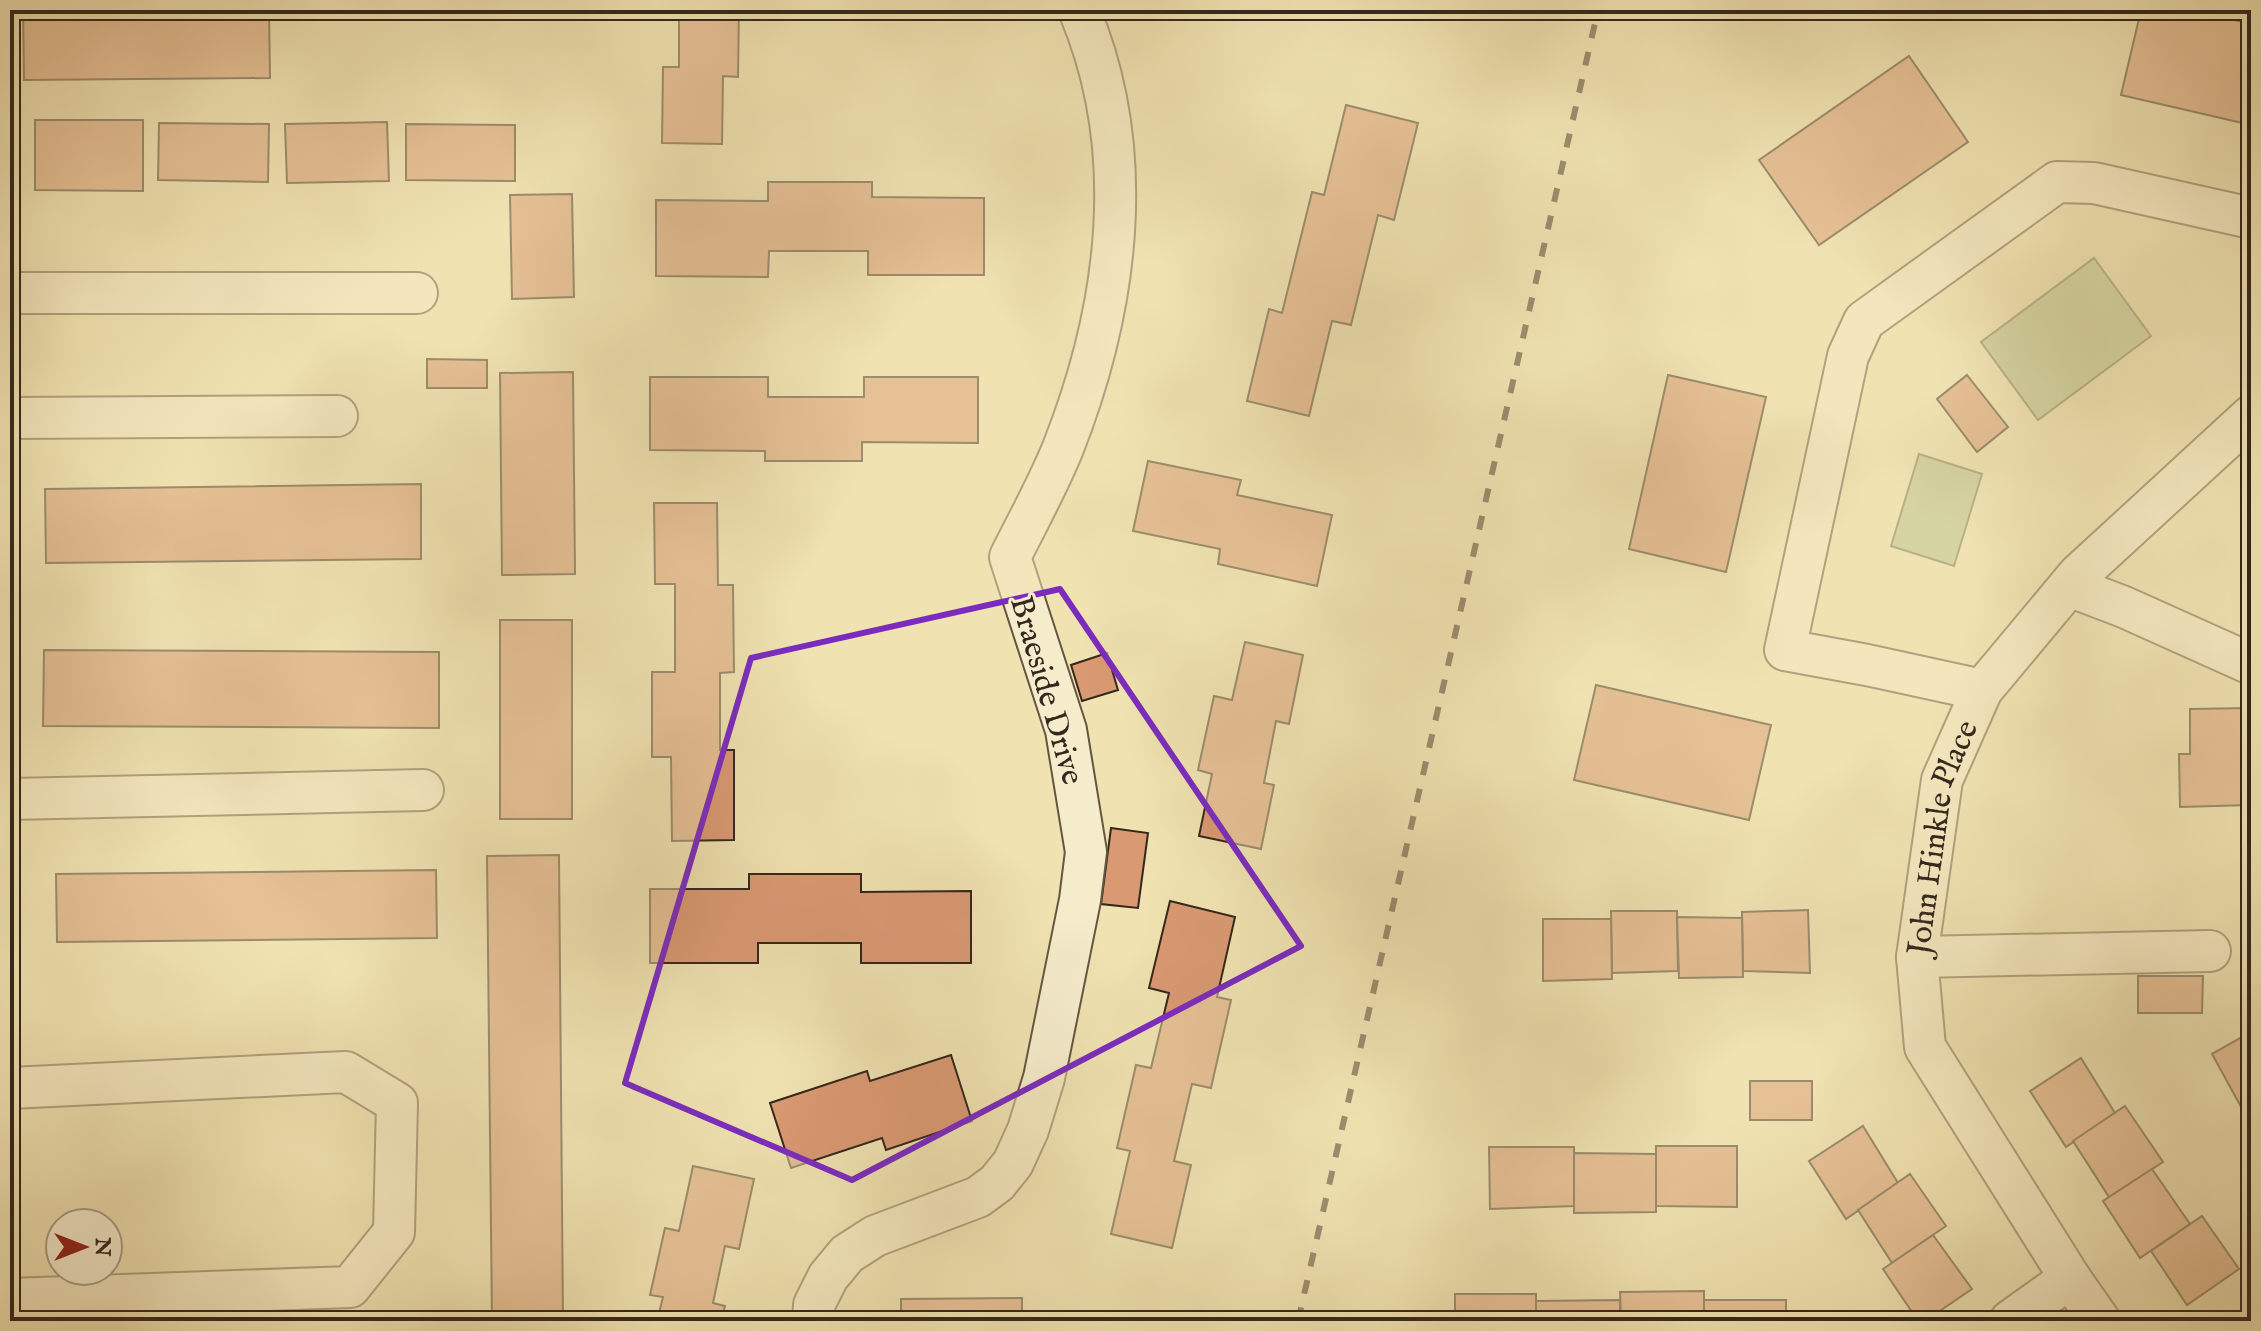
<svg xmlns="http://www.w3.org/2000/svg" width="2261" height="1331" font-family="'IM FELL English',serif">
<style>
.green{fill:#b5c48f;stroke:#747656;stroke-width:2}
.building{fill:#d99973;stroke:#34271d;stroke-width:2}
.lines{fill:none;stroke-linecap:round;stroke-linejoin:round}
.minor-casing{stroke:#635642;stroke-width:44}
.minor{stroke:#f5eccc;stroke-width:40}
.rail{stroke:#34271d;stroke-width:6;stroke-dasharray:14 14;stroke-linecap:butt}
.marked{fill:none;stroke:#7b2cbf;stroke-width:6;stroke-linejoin:round}
.labels{text-anchor:middle;stroke-width:6;stroke-linejoin:round;paint-order:stroke}
.street-label{font-size:32px;fill:#34271d;stroke:#f5eccc}
</style>
<rect width="100%" height="100%" fill="#f0e2b1"/>
<filter id="stains"><feTurbulence type="fractalNoise" baseFrequency=".0025" numOctaves="4"/><feColorMatrix values="0 0 0 0 .2 0 0 0 0 .09 0 0 0 0 .02 0 0 0 .5 -.17"/></filter>
<radialGradient id="worn" r=".72"><stop offset=".6" stop-color="#630" stop-opacity="0"/><stop offset="1" stop-color="#630" stop-opacity=".3"/></radialGradient>
<g class="green">
<polygon points="2094,258 2151,336 2038,420 1981,342"/>
<polygon points="1919,454 1982,474 1954,566 1891,546"/>
</g>
<g class="building">
<polygon points="23,10 269,10 270,78 24,80"/>
<polygon points="300,10 454,10 454,12 300,14"/>
<polygon points="657,10 739,10 738,77 723,76 722,144 662,143 663,67 679,67 679,15 656,14"/>
<polygon points="2141,10 2191,10 2251,24 2251,125 2121,95"/>
<polygon points="1909,56 1968,142 1819,245 1759,160"/>
<polygon points="1346,105 1418,123 1394,220 1378,215 1351,325 1332,321 1309,416 1247,401 1269,309 1282,313 1312,192 1324,195"/>
<polygon points="35,120 143,120 143,191 35,190"/>
<polygon points="387,122 389,181 287,183 285,124"/>
<polygon points="159,123 269,124 268,182 158,180"/>
<polygon points="406,124 515,125 515,181 406,180"/>
<polygon points="768,182 872,182 872,197 984,198 984,275 868,275 868,251 769,251 768,277 656,276 656,200 768,201"/>
<polygon points="572,194 574,297 512,299 510,195"/>
<polygon points="427,359 487,360 487,388 427,388"/>
<polygon points="573,372 575,574 502,575 500,373"/>
<polygon points="1668,375 1766,397 1726,572 1629,549"/>
<polygon points="1967,375 2008,427 1977,452 1937,399"/>
<polygon points="650,377 768,377 768,397 864,397 864,377 978,377 978,443 862,442 862,461 765,461 765,451 650,450"/>
<polygon points="1148,461 1241,480 1237,495 1332,515 1317,586 1218,564 1220,549 1133,531"/>
<polygon points="421,484 421,559 46,563 45,489"/>
<polygon points="654,503 717,503 718,585 733,585 734,672 720,673 720,750 734,750 734,840 672,841 671,757 652,757 652,672 675,672 675,584 655,584"/>
<rect x="500" y="620" width="72" height="199"/>
<polygon points="1245,642 1303,655 1289,724 1276,721 1264,783 1274,785 1261,849 1199,836 1212,774 1198,770 1214,696 1232,700"/>
<polygon points="44,650 439,652 439,728 43,726"/>
<polygon points="1107,653 1118,690 1082,701 1071,665"/>
<polygon points="1596,685 1771,725 1749,820 1574,780"/>
<polygon points="2248,708 2249,752 2251,752 2251,805 2180,807 2179,754 2190,754 2190,709"/>
<polygon points="1111,828 1148,833 1138,908 1101,904"/>
<polygon points="559,855 563,1321 492,1321 487,856"/>
<polygon points="436,870 437,938 57,942 56,874"/>
<polygon points="749,874 861,874 861,892 971,891 971,963 861,963 861,943 758,943 758,963 650,963 650,889 749,889"/>
<rect x="2248" y="896" width="3" height="72"/>
<polygon points="1170,901 1235,917 1217,997 1231,1000 1211,1088 1192,1084 1174,1161 1191,1165 1172,1248 1111,1234 1130,1151 1117,1148 1136,1065 1151,1068 1169,993 1149,988"/>
<polygon points="1808,910 1810,973 1743,971 1742,912"/>
<polygon points="1611,911 1677,911 1678,971 1612,973"/>
<polygon points="1677,917 1742,918 1743,977 1679,978"/>
<polygon points="1543,919 1611,919 1612,979 1543,981"/>
<polygon points="2138,976 2203,976 2202,1013 2138,1013"/>
<polygon points="2251,1032 2251,1125 2212,1054"/>
<polygon points="951,1055 972,1121 886,1150 882,1138 791,1168 770,1103 867,1071 870,1081"/>
<polygon points="2081,1058 2115,1113 2066,1147 2030,1091"/>
<rect x="1750" y="1081" width="62" height="39"/>
<polygon points="2125,1106 2163,1162 2109,1197 2073,1141"/>
<polygon points="1863,1126 1898,1183 1846,1219 1809,1161"/>
<polygon points="1656,1146 1737,1146 1737,1207 1656,1206"/>
<polygon points="1489,1147 1574,1147 1574,1206 1490,1209"/>
<polygon points="1574,1153 1656,1154 1656,1212 1574,1213"/>
<polygon points="693,1166 754,1179 739,1249 725,1246 713,1303 725,1306 721,1321 657,1321 663,1297 650,1295 665,1228 679,1231"/>
<polygon points="2152,1169 2190,1224 2140,1258 2103,1201"/>
<polygon points="1910,1174 1946,1226 1892,1263 1858,1210"/>
<polygon points="2202,1216 2239,1269 2187,1305 2151,1251"/>
<polygon points="1933,1235 1972,1289 1925,1321 1918,1321 1883,1269"/>
<polygon points="1704,1291 1704,1321 1621,1321 1620,1292"/>
<rect x="1455" y="1294" width="81" height="27"/>
<polygon points="1022,1298 1022,1312 1135,1311 1135,1321 901,1321 901,1299"/>
<polygon points="1620,1300 1620,1321 1536,1321 1536,1301"/>
<rect x="1704" y="1300" width="82" height="21"/>
</g>
<g class="lines">
<g class="minor-casing">
<g id="minor">
<polyline points="10,293 417,293"/>
<polyline points="10,418 337,416"/>
<polyline points="2069,586 2124,607 2251,664"/>
<polyline points="1982,690 1867,665 1785,650 1848,356 1864,321 2057,182 2094,183 2251,218"/>
<polyline points="10,799 423,790"/>
<polyline points="1917,957 2210,951"/>
<polyline points="10,1088 346,1072 397,1103 394,1232 350,1287 10,1299"/>
<path d="M813 1321 814 1305 828 1277 847 1254 875 1236 978 1197 997 1183 1013 1163 1028 1130 1044 1078 1080 900 1086 852 1066 730 1010 557C1028 521 1048 485 1063 448 1118 308 1139 152 1079 10"/>
<polyline points="2010,1321 2070,1278"/>
<path id="s1" d="M2100 1321 2070 1278 1925 1047 1917 957 1942 780 1982 690 2078 575 2251 416"/>
</g>
</g>
<use href="#minor" class="minor"/>
<polyline class="rail" points="1298,1321 1598,10"/>
</g>
<path d="M0 0H2261V1331H0ZM1060 589 1301 946 852 1180 625 1083 751 658Z" fill="#f0e2b1" fill-opacity=".55" fill-rule="evenodd"/>
<path class="marked" d="M1060 589 1301 946 852 1180 625 1083 751 658Z"/>
<g class="labels">
<g class="street-label">
<text transform="translate(1048 690) rotate(74)" y="11">Braeside Drive</text>
<text dy="11" stroke="none"><textPath href="#s1" startOffset="538">John Hinkle Place</textPath></text>
</g>
</g>
<rect width="2261" height="1331" fill="none" stroke="#f0e2b1" stroke-width="40"/>
<rect x="12" y="12" width="2237" height="1307" fill="none" stroke="#34271d" stroke-width="4"/>
<rect x="20" y="20" width="2221" height="1291" fill="none" stroke="#34271d" stroke-width="2"/>
<g transform="translate(84 1247) rotate(90)"><circle r="38" fill="#f5eccc" stroke="#a89d86" stroke-width="2"/>
<path d="M0-6L14 30L0 20L-14 30Z" fill="#8f2418"/>
<text y="-12" font-size="22" font-weight="bold" text-anchor="middle" fill="#34271d">N</text>
</g>
<rect width="100%" height="100%" filter="url(#stains)"/>
<rect width="100%" height="100%" fill="url(#worn)"/>
</svg>
